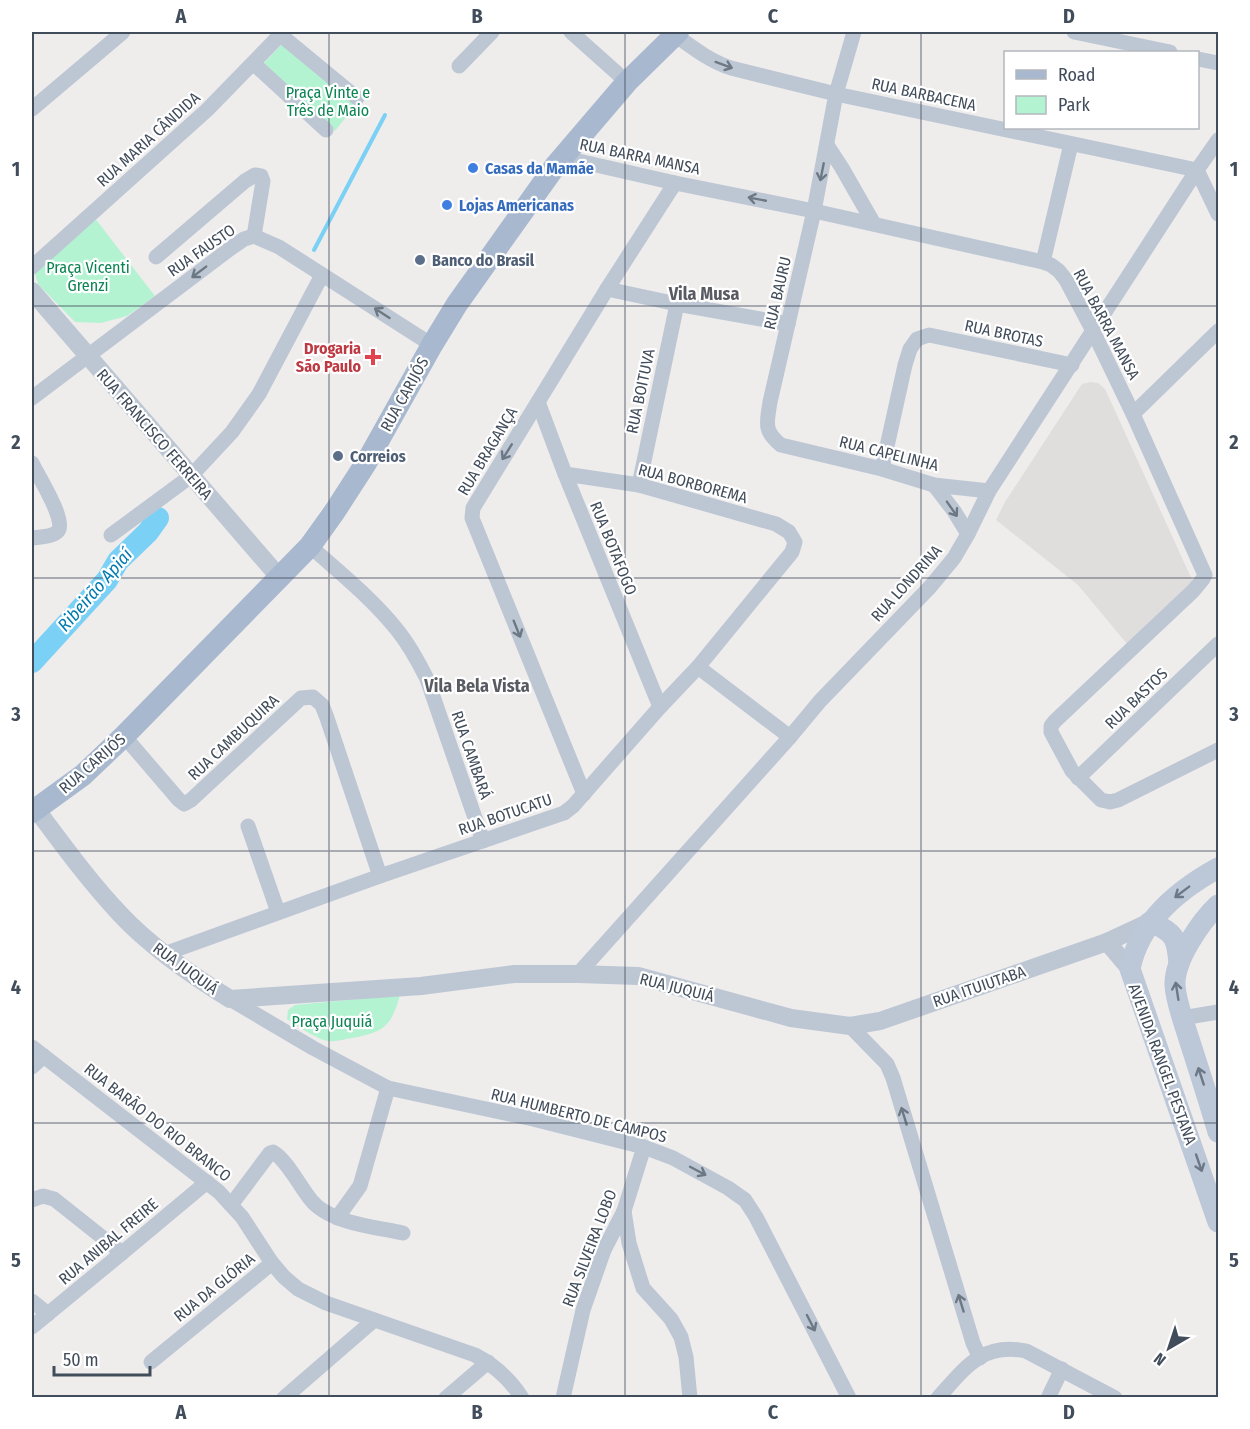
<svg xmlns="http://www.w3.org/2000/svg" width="1250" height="1429" font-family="'Fira Sans Condensed',sans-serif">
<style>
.education{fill:#e0dddd}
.green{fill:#b4f3d2}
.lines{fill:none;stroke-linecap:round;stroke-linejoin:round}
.stream{stroke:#7bd1f5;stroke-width:4}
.river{stroke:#7bd1f5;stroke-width:22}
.minor{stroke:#bdc7d4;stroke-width:15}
.tertiary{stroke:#bdc7d4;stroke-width:18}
.secondary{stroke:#bcc7d8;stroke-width:21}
.primary{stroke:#a8b8cf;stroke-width:22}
.oneway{stroke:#6d7885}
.oneway2{stroke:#6d7887}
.grid{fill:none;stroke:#424d5b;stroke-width:1.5;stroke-opacity:0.55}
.shop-dot{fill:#3f7fe0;stroke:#fff;stroke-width:2}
.service-dot{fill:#5c6f8a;stroke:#fff;stroke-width:2}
.health-dot{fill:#e0444e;stroke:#fff;stroke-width:2}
.labels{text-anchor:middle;stroke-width:4.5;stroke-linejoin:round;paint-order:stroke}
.park-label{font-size:16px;fill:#0c8453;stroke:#fff}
.street-label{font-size:16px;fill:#424d5b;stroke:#fff}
.shop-label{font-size:16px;font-weight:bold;fill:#366cbe;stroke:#fff;text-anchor:start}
.service-label{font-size:16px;font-weight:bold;fill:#4e5e75;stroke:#fff;text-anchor:start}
.health-label{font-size:16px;font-weight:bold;fill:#be3a42;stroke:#fff;text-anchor:end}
.neighbourhood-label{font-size:18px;font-weight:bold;fill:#585b62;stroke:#fff}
.water-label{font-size:18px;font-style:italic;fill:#007bb1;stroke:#fff}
.neatline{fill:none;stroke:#424d5b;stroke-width:2}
.grid-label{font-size:20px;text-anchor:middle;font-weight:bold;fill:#424d5b}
</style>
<rect width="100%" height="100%" fill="#efecec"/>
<polygon class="education" points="1090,382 1098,383 1105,389 1194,584 1128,645 1078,585 996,520 1005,502 1082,384"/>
<g class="green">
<polygon points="284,42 356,104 335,131 263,64"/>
<polygon points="94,217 155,296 127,316 101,323 75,322 38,284 35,274 35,269"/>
<path d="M400 995C391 1027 384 1032 352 1038 345 1039 336 1042 329 1041 319 1041 296 1025 287 1019L288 1010 295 1005Z"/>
</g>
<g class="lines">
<polyline class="stream" points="314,250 385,115"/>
<polyline class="river" points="32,662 107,580 118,561 148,532 158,518"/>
<g class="minor">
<polyline points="277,32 357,98"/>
<polyline points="571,32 627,82"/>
<path d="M854 32 836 94 814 211 770 402C767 422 763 431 781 445L882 469 934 485 989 491"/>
<polyline points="1074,32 1170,52"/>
<path d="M675 35C693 48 710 61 731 68L836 94 1197 170 1218 214"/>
<polyline points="1198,59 1218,63"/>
<polyline points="253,63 326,130"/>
<polyline points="459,66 492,32"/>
<polyline points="32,109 123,32"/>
<polyline points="827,145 842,168 874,224"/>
<polyline points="561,157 675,183 814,211 1043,262 1051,265 1059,271 1066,280 1093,331 1133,414 1205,575 1203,579 1193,591 1055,721 1051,726 1051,732 1072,771 1101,800 1110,802 1118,800 1218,750"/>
<polyline points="156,257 245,181 255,175 261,176 263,181 254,236"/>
<polyline points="1043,262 1071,144"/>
<polyline points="32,267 207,110 283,32"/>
<polyline points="607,289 677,304 788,324"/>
<polyline points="32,398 231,248 244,239 254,236 279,247 432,345"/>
<polyline points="538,402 565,474 660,707"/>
<polyline points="1133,414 1218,331"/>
<path d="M32 463C37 474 67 521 58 531 53 537 39 537 32 538"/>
<polyline points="882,469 905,365 910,349 917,339 929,335 1072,365"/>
<polyline points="639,485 677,304"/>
<polyline points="934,485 954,511 968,534"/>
<polyline points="111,535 191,476 232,432 259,394 322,275"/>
<path d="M310 546C340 573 373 599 398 631 410 646 419 663 427 679L483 841"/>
<polyline points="698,667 790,737"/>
<polyline points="124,736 179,800 184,804 191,800 301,698 313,697 322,705 327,718 380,876"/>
<polyline points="1078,778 1218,644"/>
<polyline points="584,794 472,518 473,508 607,289 675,183"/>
<polyline points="248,826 278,912"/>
<polyline points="164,954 380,876 564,813 573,806 660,707 698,667 792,552 795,542 789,532 776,524 639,485 565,474"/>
<polyline points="578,974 790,737 820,701 930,587 954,558 968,534 989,491 1197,170 1218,140"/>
<polyline points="230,999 313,1048 388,1088 533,1119 644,1147 673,1158 728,1188 745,1200 756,1217 849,1398"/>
<polyline points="1182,1018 1218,1012"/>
<polyline points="850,1026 887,1064 893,1078 973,1343 980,1358"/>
<path d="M32 1047 219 1192 242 1217 272 1263 284 1277 298 1289 326 1303 475 1355C494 1365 510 1379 522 1398"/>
<polyline points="32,1067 44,1056"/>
<polyline points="32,1200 43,1196 54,1199 122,1253"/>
<path d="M231 1205 270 1153 273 1152C286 1159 301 1188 311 1200 329 1223 376 1227 403 1233"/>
<polyline points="624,1211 629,1243 643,1288 671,1319 681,1337 686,1357 690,1398"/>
<polyline points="337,1218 360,1186 388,1088"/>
<polyline points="32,1301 48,1314"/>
<polyline points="32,1327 122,1253 207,1182"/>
<polyline points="151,1362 272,1263"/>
<polyline points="284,1398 374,1320"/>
<polyline points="446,1398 488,1362"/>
<polyline points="563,1398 583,1310 604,1250 624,1211 644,1147"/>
<path d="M938 1398C965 1368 982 1342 1026 1351L1115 1398"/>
<polyline points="1048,1398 1062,1369"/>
</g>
<g class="tertiary">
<polyline points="32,291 279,577"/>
<path d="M36 809C63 845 89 881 120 914 151 947 191 975 230 999L421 986 514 974H578L638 976 791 1018 850 1026 880 1021 1107 942 1150 922"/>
<polyline points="1107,942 1130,969"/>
</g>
<g class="secondary">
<path d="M1218 868C1178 890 1139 922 1130 969L1218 1222"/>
<path d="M1218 905C1201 921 1174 960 1175 985 1176 1002 1184 1023 1189 1039 1199 1070 1209 1101 1218 1132"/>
<path d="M1150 922C1175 932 1177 938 1179 964"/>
</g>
<polyline class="primary" points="32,812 83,775 124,736 310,546 335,511 366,463 432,345 457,304 556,165 627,82 678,32"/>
</g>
<defs><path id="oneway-shaft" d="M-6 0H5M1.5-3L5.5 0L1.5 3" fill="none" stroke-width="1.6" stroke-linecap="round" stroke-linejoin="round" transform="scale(1.5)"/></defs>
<g class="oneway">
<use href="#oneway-shaft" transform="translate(724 65) rotate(20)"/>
<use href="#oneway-shaft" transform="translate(822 172) rotate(101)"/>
<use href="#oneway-shaft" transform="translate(757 199) rotate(-169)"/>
<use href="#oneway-shaft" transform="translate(199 272) rotate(143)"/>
<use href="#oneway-shaft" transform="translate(382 313) rotate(-147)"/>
<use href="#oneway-shaft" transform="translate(507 452) rotate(122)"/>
<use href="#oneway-shaft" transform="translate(952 509) rotate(55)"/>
<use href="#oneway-shaft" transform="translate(517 629) rotate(68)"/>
<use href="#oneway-shaft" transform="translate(904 1116) rotate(-107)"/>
<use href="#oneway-shaft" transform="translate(698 1171) rotate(28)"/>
<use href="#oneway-shaft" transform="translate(961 1303) rotate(-107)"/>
<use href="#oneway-shaft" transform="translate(811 1323) rotate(63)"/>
</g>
<g class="oneway2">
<use href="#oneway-shaft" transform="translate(1182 892) rotate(143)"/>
<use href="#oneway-shaft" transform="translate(1177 991) rotate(-99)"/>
<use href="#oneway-shaft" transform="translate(1201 1076) rotate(-108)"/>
<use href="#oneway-shaft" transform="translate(1199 1163) rotate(71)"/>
</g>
<path class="grid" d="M329 32V1398M625 32V1398M921 32V1398M32 306H1218M32 578H1218M32 851H1218M32 1123H1218"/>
<g class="shop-dot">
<circle cx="473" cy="168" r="6"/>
<circle cx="447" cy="205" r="6"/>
</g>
<g class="service-dot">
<circle cx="420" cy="260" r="6"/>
<circle cx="338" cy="456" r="6"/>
</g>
<path class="health-dot" d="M370 348h6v6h6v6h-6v6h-6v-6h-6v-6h6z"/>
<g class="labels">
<g class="park-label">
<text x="328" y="98">Praça Vinte e<tspan x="328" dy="18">Três de Maio</tspan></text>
<text x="88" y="273">Praça Vicenti<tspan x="88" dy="18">Grenzi</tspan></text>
<text x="332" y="1027">Praça Juquiá</text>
</g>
<g class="street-label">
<text transform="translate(924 94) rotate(12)" y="6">RUA BARBACENA</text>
<text transform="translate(148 139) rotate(-42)" y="6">RUA MARIA CÂNDIDA</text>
<text transform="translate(640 156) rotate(12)" y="6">RUA BARRA MANSA</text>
<text transform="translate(201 250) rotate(-35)" y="6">RUA FAUSTO</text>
<text transform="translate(777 293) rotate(-77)" y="6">RUA BAURU</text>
<text transform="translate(1107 324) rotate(62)" y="6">RUA BARRA MANSA</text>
<text transform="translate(1004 333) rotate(12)" y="6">RUA BROTAS</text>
<text transform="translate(640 391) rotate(-78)" y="6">RUA BOITUVA</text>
<text transform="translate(404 394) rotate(-61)" y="6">RUA CARIJÓS</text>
<text transform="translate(155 434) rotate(49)" y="6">RUA FRANCISCO FERREIRA</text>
<text transform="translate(487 451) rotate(-59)" y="6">RUA BRAGANÇA</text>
<text transform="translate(889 453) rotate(14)" y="6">RUA CAPELINHA</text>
<text transform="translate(693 483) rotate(15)" y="6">RUA BORBOREMA</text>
<text transform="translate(614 548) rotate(68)" y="6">RUA BOTAFOGO</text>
<text transform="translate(906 583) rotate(-48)" y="6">RUA LONDRINA</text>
<text transform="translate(1136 698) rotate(-44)" y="6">RUA BASTOS</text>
<text transform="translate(233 737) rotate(-43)" y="6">RUA CAMBUQUIRA</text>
<text transform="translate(472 755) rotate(71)" y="6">RUA CAMBARÁ</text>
<text transform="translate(92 763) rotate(-41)" y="6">RUA CARIJÓS</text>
<text transform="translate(505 814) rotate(-19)" y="6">RUA BOTUCATU</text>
<text transform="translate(186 968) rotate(36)" y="6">RUA JUQUIÁ</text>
<text transform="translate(979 986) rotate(-19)" y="6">RUA ITUIUTABA</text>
<text transform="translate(677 987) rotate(14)" y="6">RUA JUQUIÁ</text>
<text transform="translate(1163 1064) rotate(70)" y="6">AVENIDA RANGEL PESTANA</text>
<text transform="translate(579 1115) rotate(14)" y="6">RUA HUMBERTO DE CAMPOS</text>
<text transform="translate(158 1122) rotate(38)" y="6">RUA BARÃO DO RIO BRANCO</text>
<text transform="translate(108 1241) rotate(-40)" y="6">RUA ANIBAL FREIRE</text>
<text transform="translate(589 1248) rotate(-69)" y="6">RUA SILVEIRA LOBO</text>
<text transform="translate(214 1287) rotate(-39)" y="6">RUA DA GLÓRIA</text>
</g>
<g class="shop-label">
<text x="485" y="174">Casas da Mamãe</text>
<text x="459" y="211">Lojas Americanas</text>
</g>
<g class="service-label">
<text x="432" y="266">Banco do Brasil</text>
<text x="350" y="462">Correios</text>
</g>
<g class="health-label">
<text x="361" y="354">Drogaria<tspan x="361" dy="18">São Paulo</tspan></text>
</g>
<g class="neighbourhood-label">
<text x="704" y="300">Vila Musa</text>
<text x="477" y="692">Vila Bela Vista</text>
</g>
<g class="water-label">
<text transform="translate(95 590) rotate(-49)" y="6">Ribeirão Apiaí</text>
</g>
</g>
<rect width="1250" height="1429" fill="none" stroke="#ffffff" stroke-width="66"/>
<rect x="1004" y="51" width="195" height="78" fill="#ffffff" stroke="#b3b8bd" stroke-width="1.5"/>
<rect x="1016" y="70" width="30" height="9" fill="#a8b8cf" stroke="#b3b8bd" stroke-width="1.5"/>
<text x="1058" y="81" font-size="18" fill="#424d5b">Road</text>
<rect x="1016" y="96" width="30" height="18" fill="#b4f3d2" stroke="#b3b8bd" stroke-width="1.5"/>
<text x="1058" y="111" font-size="18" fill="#424d5b">Park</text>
<g transform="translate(1169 1348) rotate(219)" stroke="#ffffff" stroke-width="4.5" paint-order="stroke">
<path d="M0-4.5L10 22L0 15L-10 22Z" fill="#424d5b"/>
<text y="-9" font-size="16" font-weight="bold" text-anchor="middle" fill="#424d5b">N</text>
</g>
<path d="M54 1366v9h96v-9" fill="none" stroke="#424d5b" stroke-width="3"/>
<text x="63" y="1366" font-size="18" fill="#424d5b" stroke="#ffffff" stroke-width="4.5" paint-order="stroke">50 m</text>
<rect x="33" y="33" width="1184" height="1363" class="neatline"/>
<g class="grid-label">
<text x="181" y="23">A</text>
<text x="477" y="23">B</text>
<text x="773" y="23">C</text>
<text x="1069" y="23">D</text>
<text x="16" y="176">1</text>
<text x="1234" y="176">1</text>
<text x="16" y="449">2</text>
<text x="1234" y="449">2</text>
<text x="16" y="721">3</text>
<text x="1234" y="721">3</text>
<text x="16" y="994">4</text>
<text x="1234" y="994">4</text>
<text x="16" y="1267">5</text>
<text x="1234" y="1267">5</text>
<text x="181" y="1419">A</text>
<text x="477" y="1419">B</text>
<text x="773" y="1419">C</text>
<text x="1069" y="1419">D</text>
</g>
</svg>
